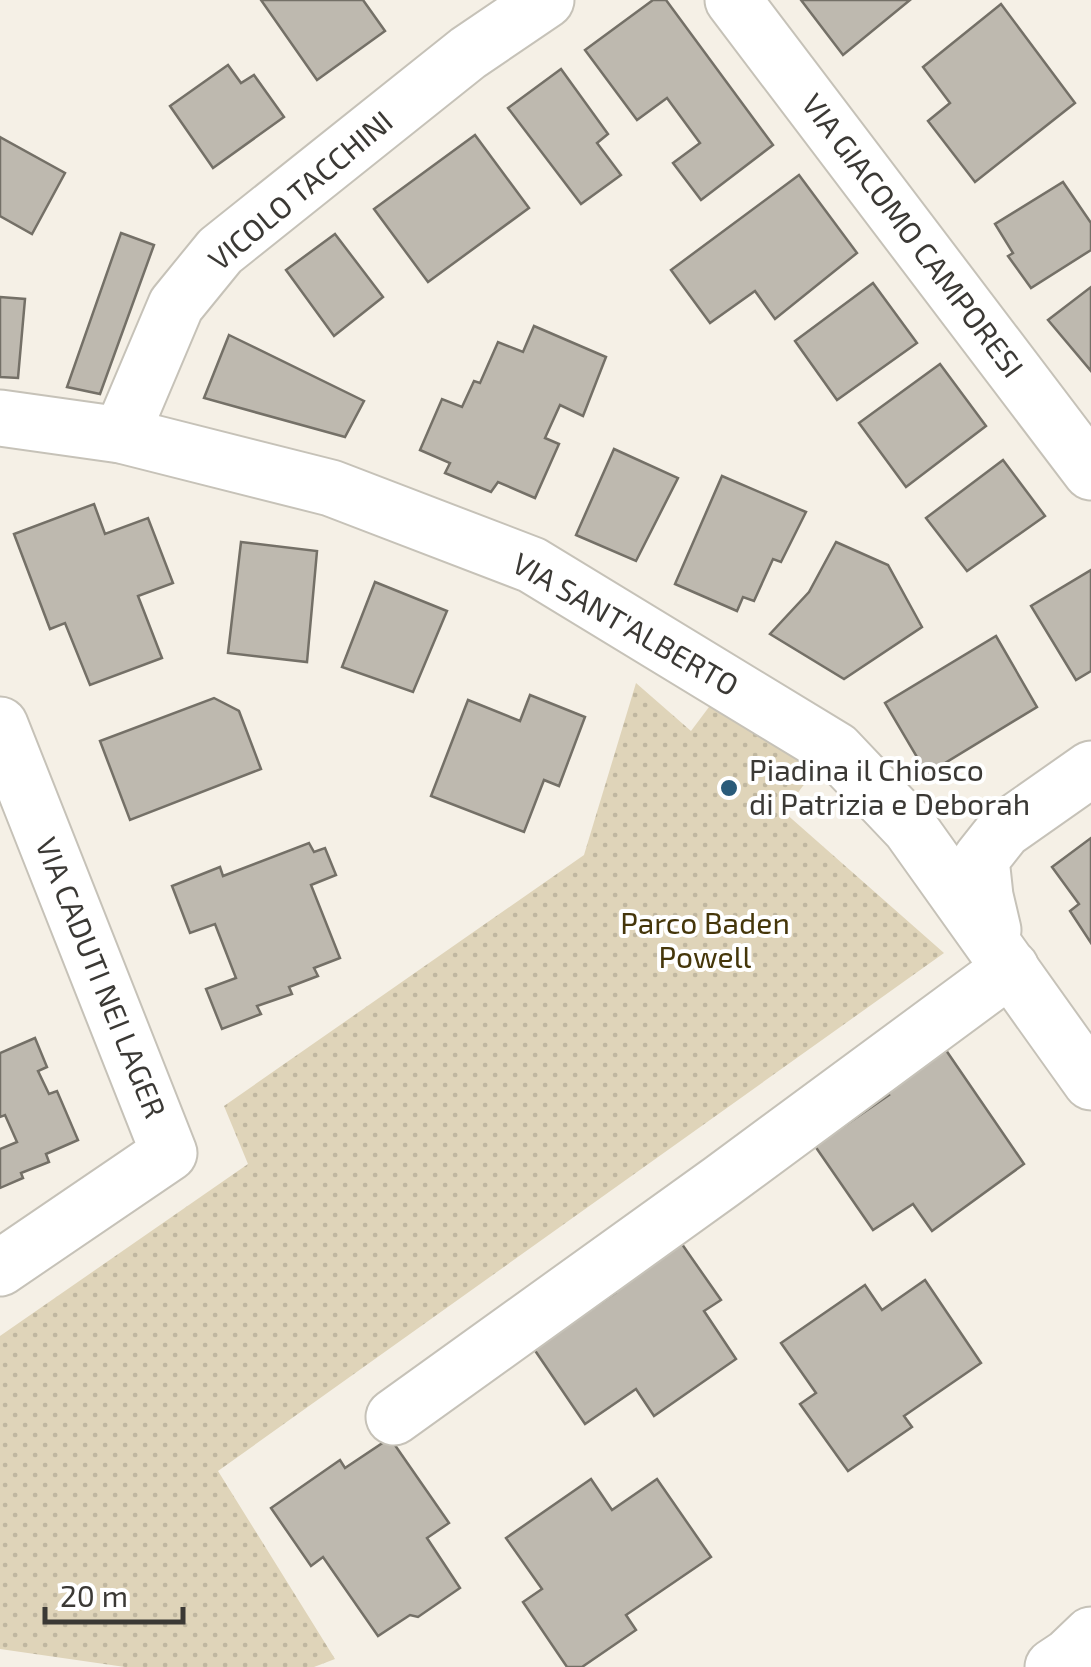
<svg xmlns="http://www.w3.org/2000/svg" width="1091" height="1667" font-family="'Exo 2',sans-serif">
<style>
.green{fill:url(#green-dots)}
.building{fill:#beb9af;stroke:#747067;stroke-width:2.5}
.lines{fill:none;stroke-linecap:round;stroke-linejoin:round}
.minor-casing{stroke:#c6c2b8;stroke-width:59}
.minor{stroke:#fff;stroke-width:55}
.poi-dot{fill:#2a5b79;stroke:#fff;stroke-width:4}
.labels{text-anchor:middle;stroke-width:8;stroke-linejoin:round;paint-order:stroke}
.street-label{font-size:30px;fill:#3b3935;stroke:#fff}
.poi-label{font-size:30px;fill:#3b3935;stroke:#fff;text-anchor:start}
.park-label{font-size:30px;fill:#45360a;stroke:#fff}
</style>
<defs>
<pattern id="green-dots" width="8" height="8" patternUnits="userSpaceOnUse" patternTransform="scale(2.5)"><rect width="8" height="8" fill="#dfd4b9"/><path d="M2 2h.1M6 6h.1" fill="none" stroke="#c0b7a0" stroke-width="1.8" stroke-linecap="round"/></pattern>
</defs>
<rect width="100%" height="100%" fill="#f5f0e6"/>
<polygon class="green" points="636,683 691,731 715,699 813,772 784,812 944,953 218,1471 335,1659 314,1667 125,1667 0,1649 0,1336 248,1164 224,1106 584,855"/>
<g class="building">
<polygon points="261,0 363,0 385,31 317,80"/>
<polygon points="653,0 666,0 773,145 701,200 673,163 700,143 667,98 637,120 585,50"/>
<polygon points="801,0 910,0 843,55"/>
<polygon points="1001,4 1075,103 975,182 928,121 950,103 923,67"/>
<polygon points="228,65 241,83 254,75 284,117 213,168 170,106"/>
<polygon points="561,69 608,134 597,143 621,175 581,204 508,108"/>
<polygon points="475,135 529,208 428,282 374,209"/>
<polygon points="0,137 65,173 32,234 0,216"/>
<polygon points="799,175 857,253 775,319 755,291 710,323 671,270"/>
<polygon points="1063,182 1091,223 1091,250 1031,288 1008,256 1013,253 995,224"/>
<polygon points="121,233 154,245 100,394 67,387"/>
<polygon points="335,234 383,297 334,336 286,270"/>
<polygon points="873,283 917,343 837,400 795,341"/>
<polygon points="1091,287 1091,371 1048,320"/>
<polygon points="0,297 25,299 18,378 0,377"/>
<polygon points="534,326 606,357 583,416 560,405 545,438 559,444 535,498 498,482 491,492 445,473 450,463 420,450 442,399 462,407 474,381 480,383 498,342 523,352"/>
<polygon points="229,335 364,401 345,437 204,398"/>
<polygon points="940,364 986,426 906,487 859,423"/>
<polygon points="614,449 678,478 636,561 576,535"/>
<polygon points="1003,460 1045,516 967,571 926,518"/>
<polygon points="722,476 806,512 781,562 773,559 754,601 743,597 737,611 675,584"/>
<polygon points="94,504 105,534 148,518 173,583 138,596 162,658 90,685 65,623 50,629 14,534"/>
<polygon points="241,542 317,551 307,662 228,653"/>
<polygon points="836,542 888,565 922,627 844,679 770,634 809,592"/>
<polygon points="1091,570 1091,671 1076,680 1031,606"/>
<polygon points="375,582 447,611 413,692 342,667"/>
<polygon points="996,636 1037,707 927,774 885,703"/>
<polygon points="530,695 585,717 559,786 544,780 524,832 431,796 468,700 520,721"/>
<polygon points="214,698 239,711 261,769 130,820 100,741"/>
<polygon points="1091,838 1091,943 1070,911 1079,904 1052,867"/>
<polygon points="309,843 314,852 325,848 336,875 311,885 340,958 314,968 318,976 289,987 292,994 257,1006 261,1014 222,1029 206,989 236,978 215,924 190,933 172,886 220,867 223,876"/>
<polygon points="35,1038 47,1067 38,1071 49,1094 57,1091 78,1140 46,1154 49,1162 21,1173 23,1178 0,1188 0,1149 17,1142 5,1115 0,1117 0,1053"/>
<polygon points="939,1040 1024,1164 932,1231 913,1204 873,1230 815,1146 889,1095 879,1081"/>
<polygon points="677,1237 721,1300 704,1311 736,1359 654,1416 636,1389 585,1424 534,1349 615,1293 609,1284"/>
<polygon points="925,1280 981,1363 904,1416 912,1427 848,1471 800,1404 816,1393 781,1343 865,1285 882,1310"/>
<polygon points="390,1438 449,1523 427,1538 460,1588 418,1617 410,1615 378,1636 323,1557 311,1566 271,1508 340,1460 345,1468"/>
<polygon points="591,1479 612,1510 657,1479 711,1557 626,1615 636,1630 582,1667 567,1667 523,1602 542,1589 506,1538"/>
</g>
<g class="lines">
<g class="minor-casing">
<g id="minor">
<polyline points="733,0 1091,472"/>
<polyline points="0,418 121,435 331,488 532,565 836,750 910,828 1091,1082"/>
<polyline points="121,435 176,305 220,251 468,53 546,0"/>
<polyline points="0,725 169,1153 0,1268"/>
<polyline points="993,930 985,896 981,859 1004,830 1091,769"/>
<polyline points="394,1417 721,1182 1011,968"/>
<polyline points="1053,1667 1068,1657 1091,1635"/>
</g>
</g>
<use href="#minor" class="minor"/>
</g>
<circle class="poi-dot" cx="729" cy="788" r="10"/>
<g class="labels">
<g class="street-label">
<text transform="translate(301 191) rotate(-40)" y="10">VICOLO TACCHINI</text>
<text transform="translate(912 236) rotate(53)" y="10">VIA GIACOMO CAMPORESI</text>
<text transform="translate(625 625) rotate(30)" y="10">VIA SANT'ALBERTO</text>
<text transform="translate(100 978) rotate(68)" y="10">VIA CADUTI NEI LAGER</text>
</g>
<g class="poi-label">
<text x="749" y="781">Piadina il Chiosco<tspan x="749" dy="34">di Patrizia e Deborah</tspan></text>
</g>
<g class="park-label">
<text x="705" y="934">Parco Baden<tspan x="705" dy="34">Powell</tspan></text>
</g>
</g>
<path d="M45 1607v15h138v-15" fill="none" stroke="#3b3935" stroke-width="5"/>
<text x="60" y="1607" font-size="30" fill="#3b3935" stroke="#ffffff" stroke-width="8" paint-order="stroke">20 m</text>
</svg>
